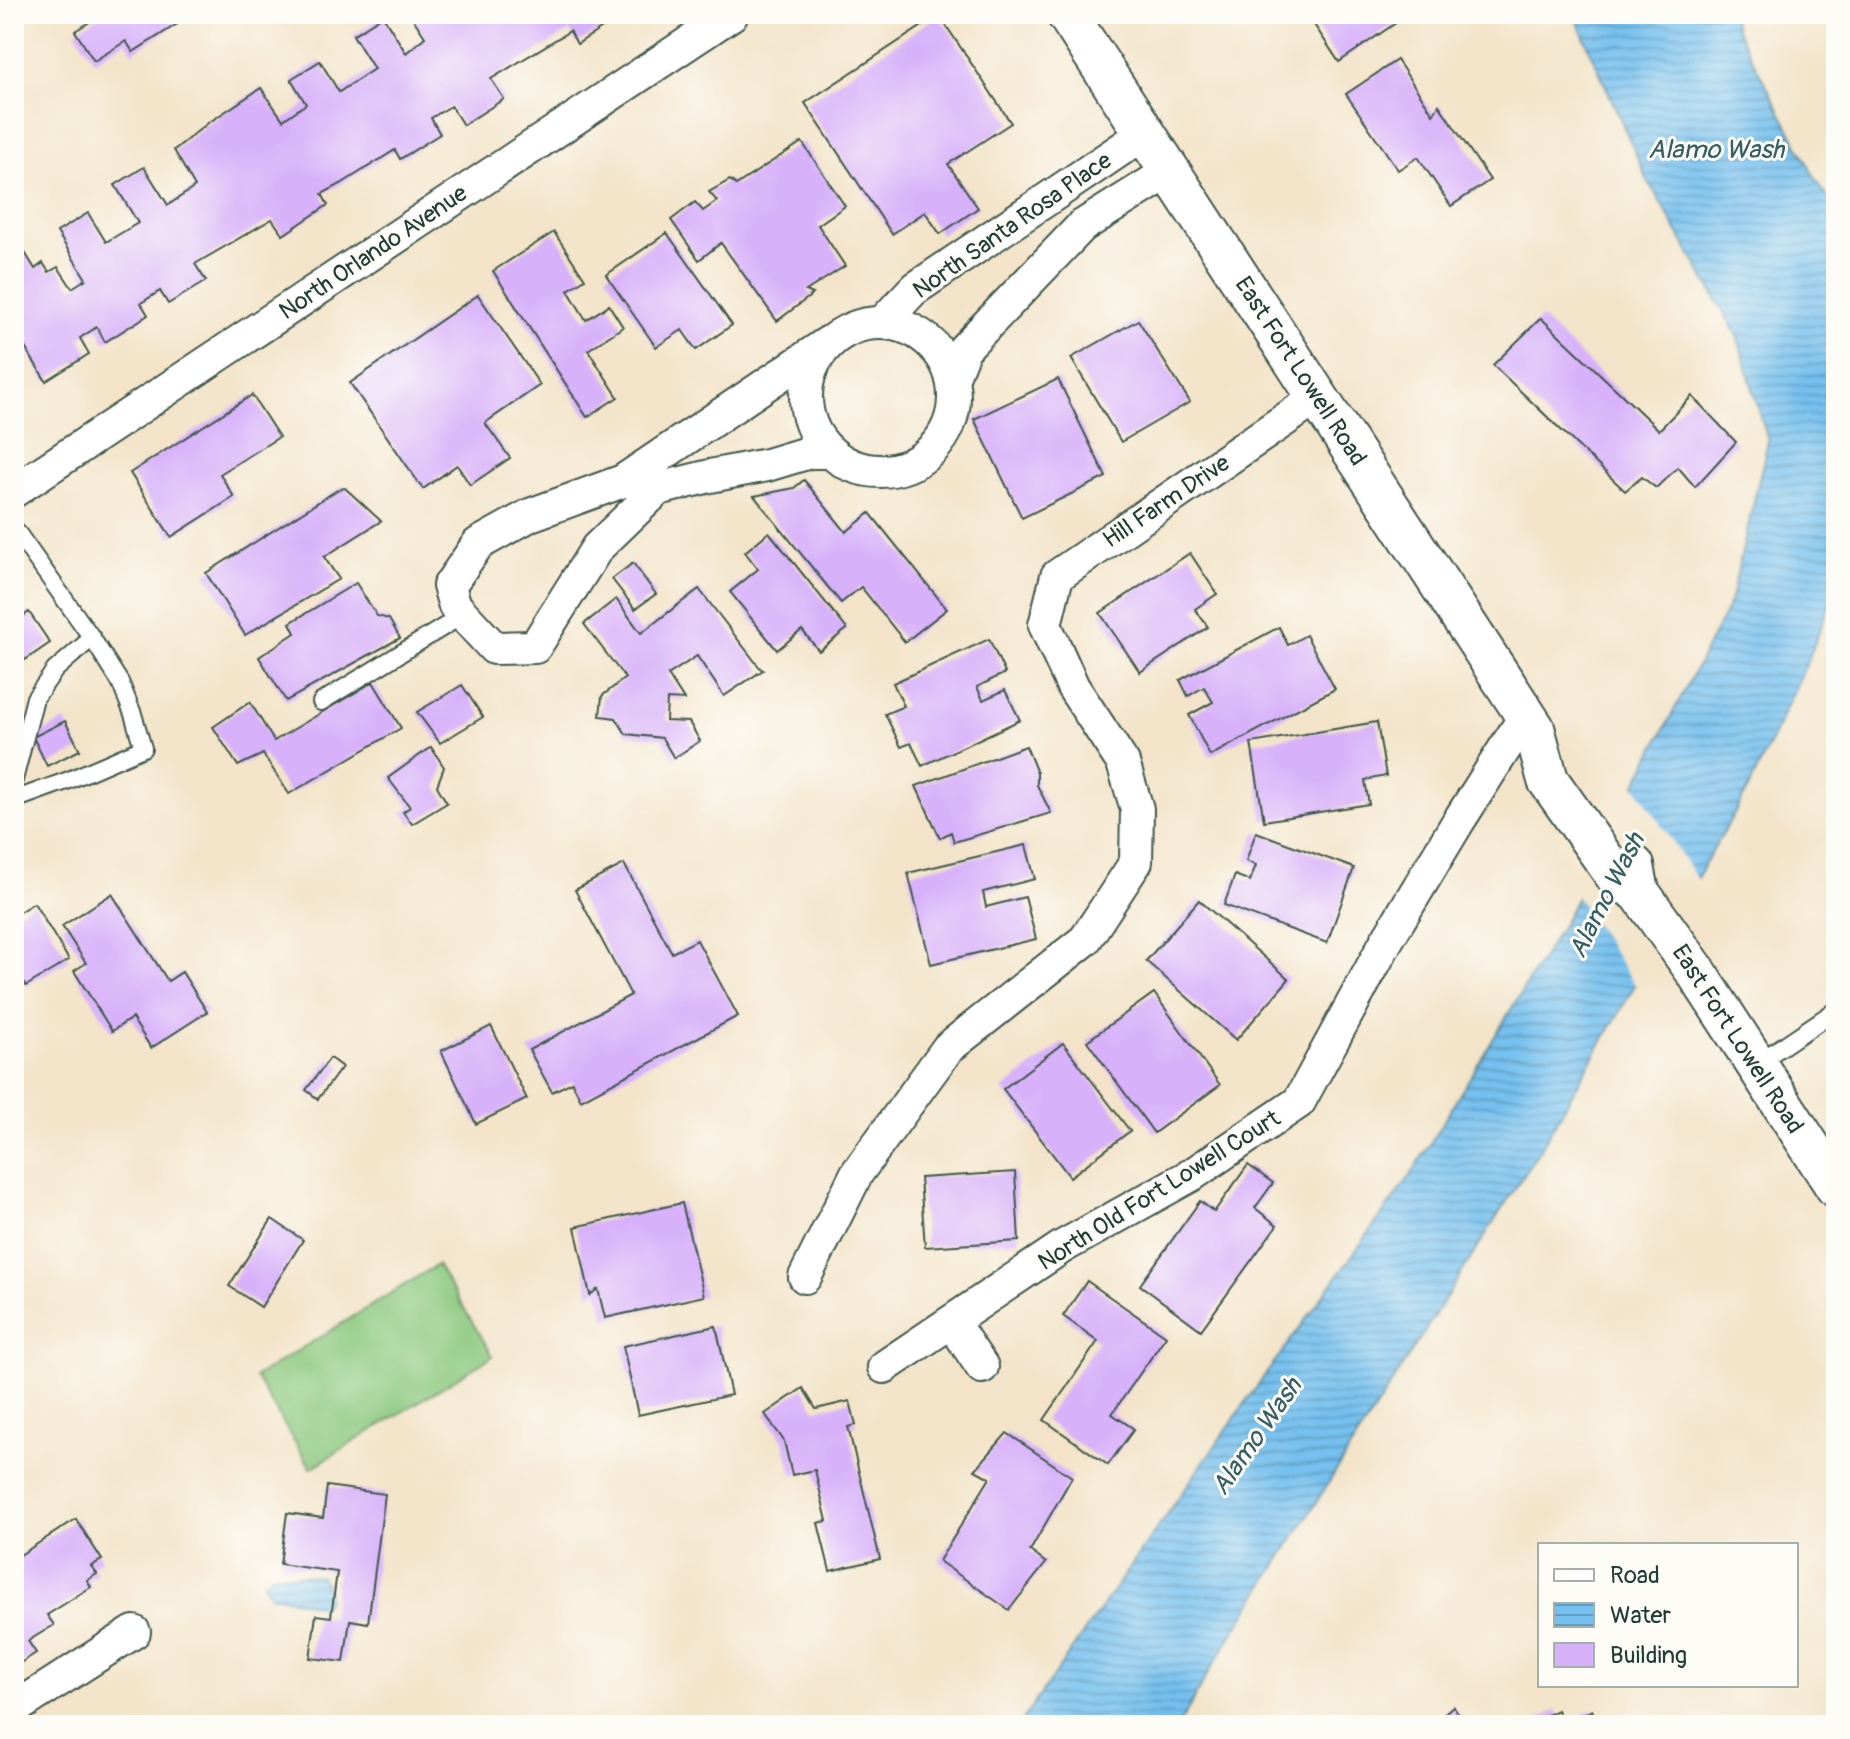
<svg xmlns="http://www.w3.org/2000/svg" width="1850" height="1739" font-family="Pangolin,sans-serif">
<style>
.garden{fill:#8bc87e;stroke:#558259;stroke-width:2}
.water{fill:url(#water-rules);stroke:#4a7e91;stroke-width:2}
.pier{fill:#f3e4c9}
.building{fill:#d7b1f9}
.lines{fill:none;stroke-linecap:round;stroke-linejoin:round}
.service-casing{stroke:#3f564a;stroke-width:20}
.minor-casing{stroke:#3f564a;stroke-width:36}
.tertiary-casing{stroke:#3f564a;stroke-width:44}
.service{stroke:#fff;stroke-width:16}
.minor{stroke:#fff;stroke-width:32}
.tertiary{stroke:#fff;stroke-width:40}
.labels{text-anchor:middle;stroke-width:6;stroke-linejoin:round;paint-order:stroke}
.street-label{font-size:24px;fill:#1f3d34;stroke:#fdfcf7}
.water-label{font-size:26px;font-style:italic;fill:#345e62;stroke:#fdfcf7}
</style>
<defs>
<pattern id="water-rules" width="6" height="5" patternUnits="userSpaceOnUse" patternTransform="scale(2)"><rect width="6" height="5" fill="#75c0ee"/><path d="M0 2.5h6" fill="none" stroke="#5f9dc2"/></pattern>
</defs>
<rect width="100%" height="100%" fill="#fdfcf7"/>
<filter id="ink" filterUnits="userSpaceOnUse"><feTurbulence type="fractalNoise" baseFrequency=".0125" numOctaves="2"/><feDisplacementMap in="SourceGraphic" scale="16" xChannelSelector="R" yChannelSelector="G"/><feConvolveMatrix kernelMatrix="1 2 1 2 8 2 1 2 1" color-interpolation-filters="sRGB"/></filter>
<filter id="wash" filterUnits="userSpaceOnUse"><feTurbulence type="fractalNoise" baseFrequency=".006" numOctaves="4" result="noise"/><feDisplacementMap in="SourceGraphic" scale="32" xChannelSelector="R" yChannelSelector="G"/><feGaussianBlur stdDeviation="1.8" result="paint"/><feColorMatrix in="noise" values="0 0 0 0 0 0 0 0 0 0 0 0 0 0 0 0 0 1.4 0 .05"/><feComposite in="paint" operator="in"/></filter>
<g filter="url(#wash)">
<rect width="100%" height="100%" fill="#f3e4c9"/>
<polygon class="garden" points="437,1265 493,1356 311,1468 255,1377"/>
<g class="water">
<polygon points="1574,14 1731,14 1736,28 1815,178 1836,210 1836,588 1809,658 1750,786 1545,1141 1210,1670 1179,1725 1019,1725 1250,1396 1411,1175 1564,922 1730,603 1768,441 1737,335 1646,177"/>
<polygon points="273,1574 321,1576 326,1585 328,1599 323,1606 270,1595 263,1583"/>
</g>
<polygon class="pier" points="1633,782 1699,882 1638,989 1575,894"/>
<g id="blocks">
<g class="building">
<polygon points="100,14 193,14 133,52 126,41 94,61 75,31 101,15"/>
<polygon points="410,14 616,14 618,18 577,44 570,31 491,79 504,99 463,125 451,106 431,118 440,134 400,159 395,150 341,184 322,194 328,205 283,235 272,219 195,264 206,281 168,304 160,291 141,303 148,315 105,342 97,327 80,338 89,354 46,381 14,330 14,325 25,318 14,301 14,250 21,246 35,269 43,263 49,272 58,267 72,288 86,279 57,232 88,213 106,242 138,223 115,185 144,167 168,205 195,187 174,150 208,123 261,88 283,120 306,104 291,79 320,61 339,92 374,69 353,35 383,16 406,53 425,37"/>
<polygon points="1307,14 1396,14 1400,20 1339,62"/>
<polygon points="939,15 1011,123 948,164 978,208 940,234 925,212 892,234 805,103"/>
<polygon points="1397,60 1433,114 1439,105 1490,180 1451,206 1418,157 1398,170 1346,94"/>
<polygon points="802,142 845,206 818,225 845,266 806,291 813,294 777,321 721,243 699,260 671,220 695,202 703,211 717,201 709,192 730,180 736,185"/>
<polygon points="554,232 585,279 568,290 586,320 609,305 623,327 588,350 618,397 587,417 493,271"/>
<polygon points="667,233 732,325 696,350 682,330 656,347 606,275"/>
<polygon points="478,295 540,385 485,423 510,458 470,485 457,465 423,489 350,383"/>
<polygon points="1541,318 1659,430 1692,396 1736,442 1695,487 1678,467 1656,488 1642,477 1625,491 1493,365"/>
<polygon points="1138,320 1190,402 1121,442 1071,358"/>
<polygon points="1058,379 1106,477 1022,518 974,419"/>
<polygon points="252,395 279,437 220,474 234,497 171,537 130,473"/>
<polygon points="804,480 846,532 870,513 947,609 905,642 861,587 841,603 754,496 794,488"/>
<polygon points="345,488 381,521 324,557 339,579 245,635 206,573 339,489"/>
<polygon points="769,532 847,629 819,651 802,630 777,650 730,592 758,569 745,552"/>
<polygon points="1190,553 1217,594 1195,609 1208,627 1140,672 1100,613"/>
<polygon points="633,563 656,594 635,609 612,579"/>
<polygon points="356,583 377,616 389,619 400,638 286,701 259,657 295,633 290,623"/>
<polygon points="699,589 760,668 763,670 724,696 697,656 668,675 684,700 667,699 666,721 689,722 700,741 674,758 662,738 626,734 616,718 600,716 602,696 625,678 584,624 616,599 641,633"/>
<polygon points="29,612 50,643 25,660 14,643 14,623"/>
<polygon points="1279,627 1288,645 1306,635 1335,689 1210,756 1189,715 1213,702 1204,687 1188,696 1180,680"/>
<polygon points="989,639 1005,673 977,687 983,700 1005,690 1020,720 922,766 911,743 901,747 885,714 904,706 893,683"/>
<polygon points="373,682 401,728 289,794 263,754 238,766 213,727 250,702 274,741"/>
<polygon points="462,685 483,717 440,743 417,712"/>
<polygon points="65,721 80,750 47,766 33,737"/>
<polygon points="1377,722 1386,776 1365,780 1369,804 1264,821 1251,743"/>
<polygon points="1026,746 1037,773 1037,785 1051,813 954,842 951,832 940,838 916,786"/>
<polygon points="431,747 444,767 437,786 447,803 412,824 403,812 410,807 388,778"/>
<polygon points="1256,832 1354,868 1327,943 1224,905 1235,875 1250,881 1256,865 1246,861"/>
<polygon points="1026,845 1035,879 983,892 986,907 1025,897 1036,939 931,964 908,873"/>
<polygon points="624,864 672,953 697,940 738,1016 581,1100 572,1082 552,1092 529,1050 631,995 575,890"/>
<polygon points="112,894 168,981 182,972 207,1012 151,1048 132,1018 112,1031 74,971 86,963 62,926"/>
<polygon points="1199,900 1289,979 1236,1040 1146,961"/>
<polygon points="34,903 69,960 26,986 14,967 14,915"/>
<polygon points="1154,993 1220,1085 1154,1133 1087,1041"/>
<polygon points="491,1026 527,1099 476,1124 441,1051"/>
<polygon points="1063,1043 1130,1131 1070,1177 1003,1089"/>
<polygon points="330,1058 342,1067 318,1099 306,1090"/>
<polygon points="1248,1165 1273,1183 1255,1208 1277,1225 1201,1330 1140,1285 1200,1201 1214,1212"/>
<polygon points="1015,1172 1019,1241 925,1247 920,1178"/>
<polygon points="682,1203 704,1296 605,1318 598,1289 590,1295 575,1227"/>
<polygon points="272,1219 303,1240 261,1307 229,1286"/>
<polygon points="1087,1281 1166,1336 1112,1414 1134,1429 1108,1465 1044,1420 1098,1341 1063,1316"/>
<polygon points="716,1326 731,1395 638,1415 623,1346"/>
<polygon points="803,1388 816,1409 850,1401 856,1425 848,1427 880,1559 830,1571 818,1523 827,1521 815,1470 792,1475 784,1441 765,1414"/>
<polygon points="1007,1433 1072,1477 1030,1551 1046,1563 1009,1610 939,1561 990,1478 975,1470"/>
<polygon points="327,1486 385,1494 368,1623 350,1620 344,1662 310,1658 316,1615 331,1617 337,1572 280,1564 287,1513 323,1518"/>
<polygon points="76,1519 102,1560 91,1566 97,1574 87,1580 91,1587 47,1615 54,1625 28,1641 36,1653 14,1667 14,1559"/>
<polygon points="1453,1706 1466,1725 1431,1725"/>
<polygon points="1557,1710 1564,1724 1592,1710 1600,1725 1527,1725"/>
</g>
</g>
</g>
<g filter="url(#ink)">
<use href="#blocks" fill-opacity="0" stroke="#3f564a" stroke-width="2"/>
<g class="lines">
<g class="service-casing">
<g id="service">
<polyline points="14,528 92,638 120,682 133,714 143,748 69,780 14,800"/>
<polyline points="321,702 463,615"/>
<polyline points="14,780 35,698 55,670 92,638"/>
<polyline points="1756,1064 1836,1010"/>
</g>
</g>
<g class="minor-casing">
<g id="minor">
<polyline points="883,322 913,290 1145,133"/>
<circle cx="880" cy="397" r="74"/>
<polyline points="829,342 623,481 530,515 478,544 449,586 455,606 494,648 535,647 597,548 658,489 710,476 767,465 810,452 830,452"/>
<polyline points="952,379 964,349 1082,226 1170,171"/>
<polyline points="14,491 732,14"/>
<polyline points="805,1277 857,1173 948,1048 1085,940 1136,862 1137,809 1123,763 1073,687 1045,625 1057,576 1318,397"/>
<polyline points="952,1322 982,1367"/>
<polyline points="884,1367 1062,1247 1193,1174 1299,1102 1387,940 1458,822 1526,715"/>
<polyline points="14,1709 134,1632"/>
</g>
</g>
<g class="tertiary-casing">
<g id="tertiary">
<polyline points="1067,14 1534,728 1548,780 1618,879 1639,892"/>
<polyline points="1634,866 1639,892 1697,973 1836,1187"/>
</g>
</g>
<use href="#service" class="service"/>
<use href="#minor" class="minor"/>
<use href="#tertiary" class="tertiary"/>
</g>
</g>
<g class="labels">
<g class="street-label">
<text transform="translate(1012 225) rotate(-35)" y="8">North Santa Rosa Place</text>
<text transform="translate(373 252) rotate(-34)" y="8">North Orlando Avenue</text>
<text transform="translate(1301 371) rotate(57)" y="8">East Fort Lowell Road</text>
<text transform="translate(1166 501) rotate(-34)" y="8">Hill Farm Drive</text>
<text transform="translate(1738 1039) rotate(57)" y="8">East Fort Lowell Road</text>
<text transform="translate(1159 1190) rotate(-32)" y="8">North Old Fort Lowell Court</text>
</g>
<g class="water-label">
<text x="1716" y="158">Alamo Wash</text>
<text transform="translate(1606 895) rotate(-63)" y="9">Alamo Wash</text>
<text transform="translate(1256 1436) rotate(-55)" y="9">Alamo Wash</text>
</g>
</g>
<rect width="1850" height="1739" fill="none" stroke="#fdfcf7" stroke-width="48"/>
<rect x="1538" y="1543" width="260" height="144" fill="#fdfcf7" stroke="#a4b0a9" stroke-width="2"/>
<rect x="1554" y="1569" width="40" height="12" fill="#ffffff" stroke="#a4b0a9" stroke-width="2"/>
<text x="1610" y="1583" font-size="24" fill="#1f3d34">Road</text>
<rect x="1554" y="1603" width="40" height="24" fill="url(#water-rules)" stroke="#a4b0a9" stroke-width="2"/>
<text x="1610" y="1623" font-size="24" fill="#1f3d34">Water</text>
<rect x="1554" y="1643" width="40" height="24" fill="#d7b1f9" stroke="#a4b0a9" stroke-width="2"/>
<text x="1610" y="1663" font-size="24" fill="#1f3d34">Building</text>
</svg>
